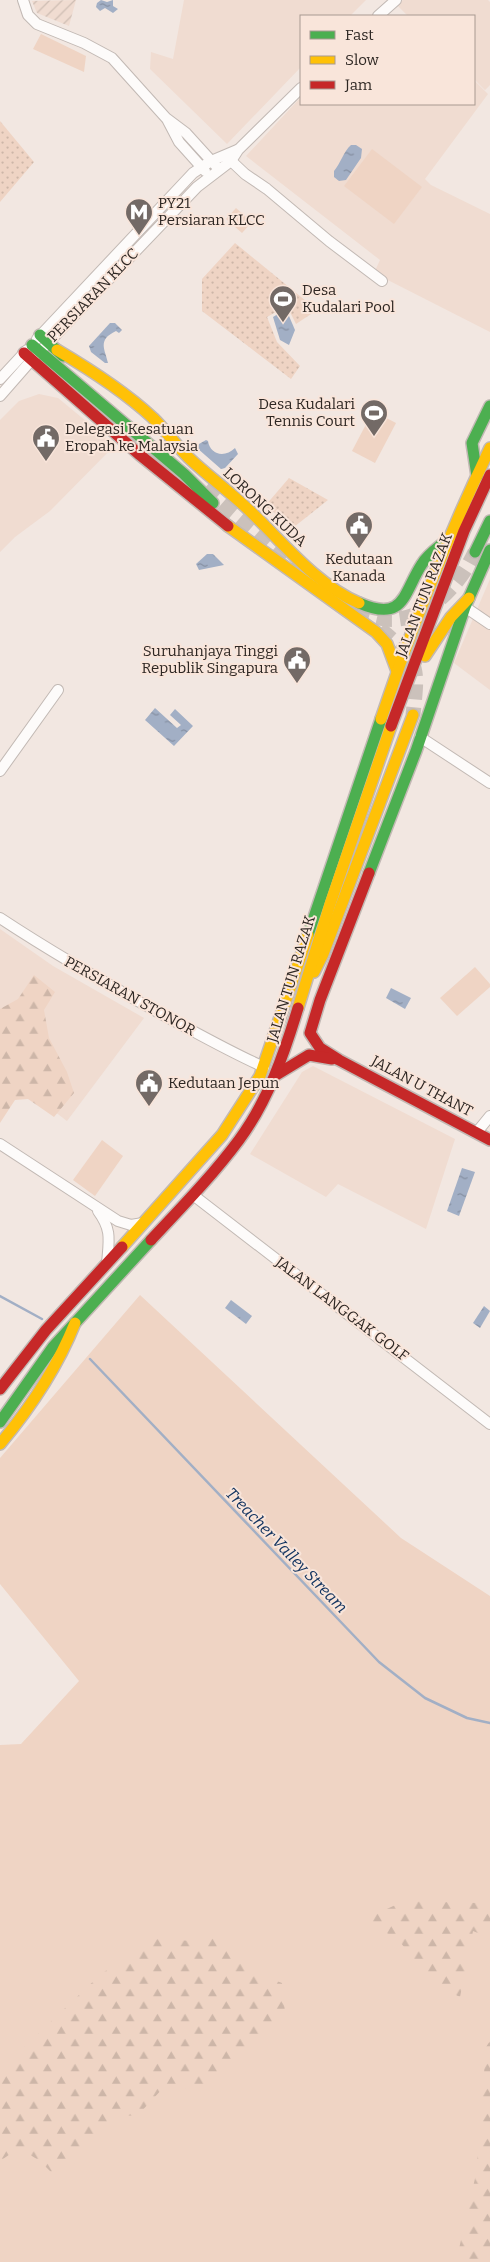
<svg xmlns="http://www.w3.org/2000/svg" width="490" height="2262" font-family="Bitter,serif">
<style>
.built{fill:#f0dcd1}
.industrial{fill:url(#industrial-furrows)}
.grass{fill:#efd4c4}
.forest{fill:url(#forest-firs)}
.park{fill:url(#park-dots)}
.water{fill:url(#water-ripples)}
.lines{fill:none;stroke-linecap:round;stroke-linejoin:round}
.stream{stroke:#a2afc5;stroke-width:2.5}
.secondary-tunnel{stroke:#cbc1bb;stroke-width:15;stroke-dasharray:15 8;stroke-linecap:butt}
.street-casing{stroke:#c2b9b4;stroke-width:12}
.fast-casing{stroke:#c2b9b4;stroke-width:14}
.slow-casing{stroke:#c2b9b4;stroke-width:14}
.jam-casing{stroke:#c2b9b4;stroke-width:14}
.street{stroke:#fdfbfa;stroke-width:10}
.fast{stroke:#4caf50;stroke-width:11}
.slow{stroke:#ffc107;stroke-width:11}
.jam{stroke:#c62828;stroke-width:11}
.labels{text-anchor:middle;stroke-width:4;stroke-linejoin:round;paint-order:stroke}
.poi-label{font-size:15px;fill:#2e2723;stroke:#f9e5da;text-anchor:start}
.street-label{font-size:15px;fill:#2e2723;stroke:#f9e5da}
.water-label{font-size:16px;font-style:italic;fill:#133460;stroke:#f9e5da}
</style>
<defs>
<pattern id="industrial-furrows" width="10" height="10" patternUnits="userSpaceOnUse" patternTransform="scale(1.25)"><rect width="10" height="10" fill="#f0dcd1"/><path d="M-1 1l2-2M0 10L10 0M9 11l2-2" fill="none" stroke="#cebdb3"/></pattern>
<pattern id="forest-firs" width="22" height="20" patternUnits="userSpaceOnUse" patternTransform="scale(1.25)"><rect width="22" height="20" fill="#efd4c4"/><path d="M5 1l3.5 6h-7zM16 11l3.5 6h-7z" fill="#cdb6a8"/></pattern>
<pattern id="park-dots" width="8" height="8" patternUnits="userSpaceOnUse" patternTransform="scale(1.25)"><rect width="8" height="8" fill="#efd4c4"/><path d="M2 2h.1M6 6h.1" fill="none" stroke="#cdb6a8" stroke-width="1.8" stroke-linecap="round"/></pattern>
<pattern id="water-ripples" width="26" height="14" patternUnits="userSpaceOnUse" patternTransform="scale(1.25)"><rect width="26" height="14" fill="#a2afc5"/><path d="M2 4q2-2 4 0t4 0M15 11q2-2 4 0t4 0" fill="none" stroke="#848ea0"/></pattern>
</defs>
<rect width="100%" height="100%" fill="#f2e7e1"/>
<g class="built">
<polygon points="184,0 366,0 350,16 301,16 301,67 227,144 150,69 151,52 173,59"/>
<polygon points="403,0 488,0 490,2 490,85 485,90 474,79 474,16 408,16 397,5"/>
<polygon points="474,80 488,94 425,179 431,185 490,214 490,332 374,273 380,260 246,156 301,97 301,104 474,104"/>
<polygon points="39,394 58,398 115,445 50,511 15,537 0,552 0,420 19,401"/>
<polygon points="490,579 490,690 454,663"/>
<polygon points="0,929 53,966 144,1018 67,1121 0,1070"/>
<polygon points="313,1066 455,1139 426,1229 338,1184 326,1197 250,1154 302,1072"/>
</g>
<polygon class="industrial" points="76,0 69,26 37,13 32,1"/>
<g class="grass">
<polygon points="41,34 86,56 84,72 33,49"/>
<polygon points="372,149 422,187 394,224 344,186"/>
<polygon points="236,208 252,222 242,233 226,219"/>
<polygon points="373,411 396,423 375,463 352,451"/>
<polygon points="475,967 490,984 490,987 457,1016 440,998"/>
<polygon points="102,1140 123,1156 95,1196 73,1180"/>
<polygon points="140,1295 401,1538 490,1596 490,2262 0,2262 0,1745 21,1744 79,1681 0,1584 0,1458"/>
</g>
<g class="forest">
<polygon points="34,975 55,992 44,1010 49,1038 67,1072 74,1093 54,1117 28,1099 15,1100 0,1123 0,1009 18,999"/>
<polygon points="404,1901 479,1903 490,1906 490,1938 473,1931 460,1997 433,1984 397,1938 361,1921"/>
<polygon points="213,1937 233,1944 250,1971 282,1983 285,2012 212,2082 194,2090 165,2086 137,2116 116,2115 101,2129 76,2163 53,2174 40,2161 19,2148 0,2161 0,2071 4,2066 101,1974 153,1939 195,1941"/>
<polygon points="490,2041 490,2262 456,2262 476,2174 486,2047"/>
</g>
<g class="park">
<polygon points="0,121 34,162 0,202"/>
<polygon points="235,243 317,310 296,324 287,306 267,317 277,342 300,366 291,379 202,311 202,279"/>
<polygon points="289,478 328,500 294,527 265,506"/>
</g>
<g class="water">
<polygon points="101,0 107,2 113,0 113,6 118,9 113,13 105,8 100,11 96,7 97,3"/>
<path d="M351 145H356L362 149 361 158 346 180 339 181 334 177V171C341 163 343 152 351 145Z"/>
<polygon points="286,309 295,330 289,345 280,340 273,317"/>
<path d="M110 323H115L122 330 119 333 116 331C97 340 105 349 108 363H105L91 352 89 346Z"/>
<path d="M206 440 208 441C210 455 225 458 235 448L238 454 225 468 221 469 197 448 199 444Z"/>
<polygon points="207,554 213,554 224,565 199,570 196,564"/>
<polygon points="155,708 177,728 181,725 170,715 175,709 193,726 174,746 145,720"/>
<polygon points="391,988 411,998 405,1009 386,998"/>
<polygon points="462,1168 475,1172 459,1216 447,1211"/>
<polygon points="231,1300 252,1316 246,1324 225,1308"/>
<polygon points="484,1306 490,1311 480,1328 473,1323"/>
</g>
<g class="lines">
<g class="stream">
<polyline points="0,1296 42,1319"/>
<polyline points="90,1359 379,1662 425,1698 467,1718 490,1723"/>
</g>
<g class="secondary-tunnel">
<polyline points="205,488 298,567"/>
<path d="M355 611C364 613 375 618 385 619 424 624 460 585 475 552"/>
<path d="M380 629C420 663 418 665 413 715"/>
</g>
<g class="street-casing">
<g id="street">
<polyline points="23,0 28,15 37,24 84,43 112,58 166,118 186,133 216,166"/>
<polyline points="378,16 396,0"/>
<polyline points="168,121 179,142 205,171"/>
<polyline points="227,157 245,174 267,189 329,241 382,281"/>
<polyline points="37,339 193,173 211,161 237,150"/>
<polyline points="45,346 197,187 231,161 238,150 301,88"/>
<polyline points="0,379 27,350"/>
<polyline points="0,396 35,356"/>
<polyline points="465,607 490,624"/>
<polyline points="420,737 490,783"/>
<polyline points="0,771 58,690"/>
<path d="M0 918C53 953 107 984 163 1015 197 1033 230 1052 264 1067"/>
<polyline points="477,1132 490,1116"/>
<polyline points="0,1144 118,1221 131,1225 143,1223"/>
<polyline points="193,1195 490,1424"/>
<path d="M98 1211C112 1230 109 1240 107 1263"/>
</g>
</g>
<g class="fast-casing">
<g id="fast">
<polyline points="40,335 63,356"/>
<polyline points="32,345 184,474 213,503"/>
<polyline points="477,476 472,443 490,406"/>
<polyline points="475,552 490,521"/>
<path d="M359 603C405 623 403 593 422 564 428 554 439 547 447 540"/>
<polyline points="369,873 416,751 465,607 490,550"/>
<polyline points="308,935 381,719"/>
<polyline points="0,1422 53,1347 151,1240"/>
</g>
</g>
<g class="slow-casing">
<g id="slow">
<path d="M57 350C91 370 124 391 153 418 166 431 176 445 189 458 209 477 232 493 252 513 283 543 318 586 359 603"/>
<polyline points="228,526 376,632 387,644 397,671"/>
<polyline points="425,656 451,617 469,598"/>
<path d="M381 719C412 626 448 536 490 448"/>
<polyline points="314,972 323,954 413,715"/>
<polyline points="298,1008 330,904 391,726"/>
<polyline points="122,1247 222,1135 260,1076 308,935"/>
<path d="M0 1444C31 1407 57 1368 75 1323"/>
</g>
</g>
<g class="jam-casing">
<g id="jam">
<polyline points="24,353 140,455 228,526"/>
<polyline points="391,726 464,531 490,475"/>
<polyline points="369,873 320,1000 310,1033 320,1048 339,1060 490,1140"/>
<polyline points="276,1075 309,1055 332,1059"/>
<path d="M151 1240C181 1208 213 1175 239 1140 268 1101 284 1054 298 1008"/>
<polyline points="0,1389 46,1330 122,1247"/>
</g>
</g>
<use href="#street" class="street"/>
<use href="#fast" class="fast"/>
<use href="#slow" class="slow"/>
<use href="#jam" class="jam"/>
</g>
<defs>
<g id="metro-pin" transform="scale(1.4375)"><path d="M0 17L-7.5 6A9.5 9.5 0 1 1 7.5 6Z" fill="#736a66" stroke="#f9e5da"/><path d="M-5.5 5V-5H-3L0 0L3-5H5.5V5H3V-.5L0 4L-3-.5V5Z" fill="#fff"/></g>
<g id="stadium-pin" transform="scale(1.4375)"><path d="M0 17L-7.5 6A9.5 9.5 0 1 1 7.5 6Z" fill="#736a66" stroke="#f9e5da"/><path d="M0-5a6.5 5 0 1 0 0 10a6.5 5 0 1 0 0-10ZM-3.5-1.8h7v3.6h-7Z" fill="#fff"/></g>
<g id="civic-pin" transform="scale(1.4375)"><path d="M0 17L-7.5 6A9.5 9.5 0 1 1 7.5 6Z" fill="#736a66" stroke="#f9e5da"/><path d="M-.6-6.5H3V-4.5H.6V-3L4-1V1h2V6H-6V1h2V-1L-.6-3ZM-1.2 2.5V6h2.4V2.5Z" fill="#fff"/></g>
</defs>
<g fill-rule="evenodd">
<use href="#metro-pin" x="139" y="212"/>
<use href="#stadium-pin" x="283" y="299"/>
<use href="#stadium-pin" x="374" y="413"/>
<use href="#civic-pin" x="46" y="438"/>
<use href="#civic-pin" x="359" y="525"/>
<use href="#civic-pin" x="297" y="660"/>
<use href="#civic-pin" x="149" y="1083"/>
</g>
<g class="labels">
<g class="poi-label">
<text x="158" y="208">PY21<tspan x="158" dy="17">Persiaran KLCC</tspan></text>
<text x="302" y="295">Desa<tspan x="302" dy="17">Kudalari Pool</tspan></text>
<text x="355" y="409" text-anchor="end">Desa Kudalari<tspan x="355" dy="17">Tennis Court</tspan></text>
<text x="65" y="434">Delegasi Kesatuan<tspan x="65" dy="17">Eropah ke Malaysia</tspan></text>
<text x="359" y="564" text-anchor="middle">Kedutaan<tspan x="359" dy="17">Kanada</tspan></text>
<text x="278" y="656" text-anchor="end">Suruhanjaya Tinggi<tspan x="278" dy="17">Republik Singapura</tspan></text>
<text x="168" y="1088">Kedutaan Jepun</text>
</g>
<g class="street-label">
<text transform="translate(93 295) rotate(-46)" y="5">PERSIARAN KLCC</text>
<text transform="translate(265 507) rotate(43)" y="5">LORONG KUDA</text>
<text transform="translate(424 595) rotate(-69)" y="5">JALAN TUN RAZAK</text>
<text transform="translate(291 979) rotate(-73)" y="5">JALAN TUN RAZAK</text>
<text transform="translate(130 996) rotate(29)" y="5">PERSIARAN STONOR</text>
<text transform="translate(422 1086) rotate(28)" y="5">JALAN U THANT</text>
<text transform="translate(342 1309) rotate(37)" y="5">JALAN LANGGAK GOLF</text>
</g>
<g class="water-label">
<text transform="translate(287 1550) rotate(46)" y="6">Treacher Valley Stream</text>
</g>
</g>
<rect x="300" y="15" width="175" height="90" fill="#f9e5da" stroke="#a89991"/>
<rect x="310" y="31" width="25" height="8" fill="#4caf50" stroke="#a89991"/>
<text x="345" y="40" font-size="15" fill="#2e2723">Fast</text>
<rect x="310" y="56" width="25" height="8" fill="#ffc107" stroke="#a89991"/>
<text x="345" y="65" font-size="15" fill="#2e2723">Slow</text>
<rect x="310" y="81" width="25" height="8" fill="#c62828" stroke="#a89991"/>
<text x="345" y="90" font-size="15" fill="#2e2723">Jam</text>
</svg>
